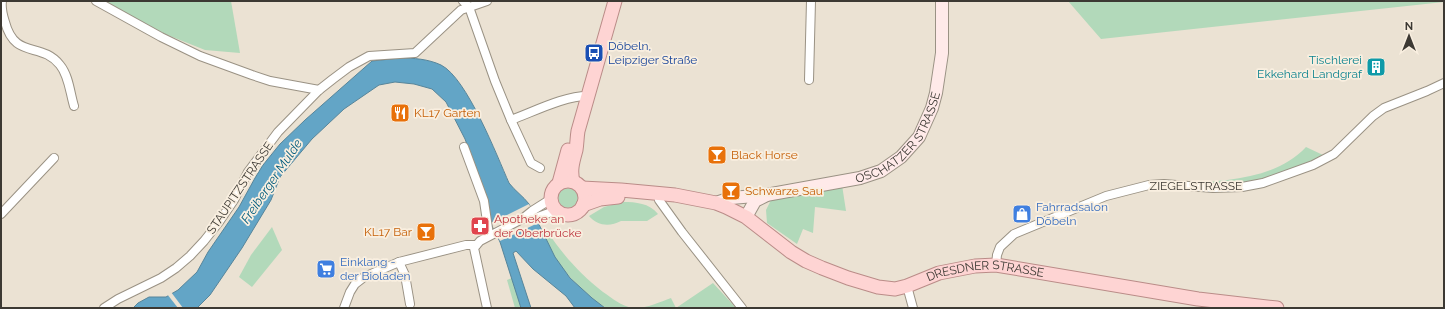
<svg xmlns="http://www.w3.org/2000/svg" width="1445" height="309" font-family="Raleway,sans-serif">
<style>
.green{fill:#b2d9ba}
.water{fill:#63a5c6;stroke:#57859a}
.pier{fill:#ebe2d3}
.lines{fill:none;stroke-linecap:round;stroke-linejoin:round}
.minor-casing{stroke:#9a9284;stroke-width:10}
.secondary-casing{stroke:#9a9284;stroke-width:14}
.primary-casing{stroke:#ba8c88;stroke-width:15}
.minor{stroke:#fff;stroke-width:8}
.secondary{stroke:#ffeae9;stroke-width:12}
.primary{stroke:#fed4d3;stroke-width:13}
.labels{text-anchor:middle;stroke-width:3.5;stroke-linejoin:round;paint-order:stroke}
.transit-label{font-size:12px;fill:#164399;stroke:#f9efe0;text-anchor:start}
.culture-label{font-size:12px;fill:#0d838f;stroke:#f9efe0;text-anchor:end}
.food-label{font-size:12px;fill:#c56008;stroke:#f9efe0;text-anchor:start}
.street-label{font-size:12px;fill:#3c3933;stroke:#f9efe0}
.shop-label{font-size:12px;fill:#366cbe;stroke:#f9efe0;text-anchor:start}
.health-label{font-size:12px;fill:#be3a42;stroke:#f9efe0;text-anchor:start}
.water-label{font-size:13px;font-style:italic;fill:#005c7e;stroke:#f9efe0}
</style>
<rect width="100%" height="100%" fill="#ebe2d3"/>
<g class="green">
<polygon points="104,1 231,1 240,53 205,50 165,34"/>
<polygon points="1068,1 1124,1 1125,2 1134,1 1444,2 1101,39"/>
<path d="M1306 147 1323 155 1311 163 1286 173 1241 185 1182 184C1224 180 1275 180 1306 147Z"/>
<polygon points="842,185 846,211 815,207 813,233 803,229 797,244 767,223 766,210 771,200"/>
<circle cx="568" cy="198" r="10"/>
<path d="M623 202C636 202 649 203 658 214L647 221H621C610 227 597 226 589 216L604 207Z"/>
<polygon points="272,227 282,250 252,287 239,277 251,255"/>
<path d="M547 231C563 255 580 274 603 292 612 298 621 306 633 308 645 309 660 302 671 298L676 308 713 283 736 308H605C586 294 568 278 555 258 550 250 547 241 543 233Z"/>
<polygon points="512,278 521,308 515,308 507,280"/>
</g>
<path class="water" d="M400 58C414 58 428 59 441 65 467 78 497 156 509 183 515 191 523 196 529 204L555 257 570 278 592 298 605 308H575L566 296 533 269 516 251 513 253 531 308H521L500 242 491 223 488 200 465 139 446 102 432 89 414 84 395 82 379 85 344 109 312 139 280 177 271 200 242 248 210 295 197 308H133L138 303 149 297H166L178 290 197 272 208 252 239 207 255 178 263 165 280 144 305 120 372 61Z"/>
<g class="pier">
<polygon points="529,204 538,223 500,241 491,223"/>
<polygon points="171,292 183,308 178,308 167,294"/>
</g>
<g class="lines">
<g class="minor-casing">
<g id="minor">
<path d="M2 1C1 8 3 16 5 22 15 60 41 41 60 65 69 76 70 93 74 106"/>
<polyline points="96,1 161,37 200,56 252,75 270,81 319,90"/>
<polyline points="463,1 469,7 495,81 511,120 531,163 540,168"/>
<polyline points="809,80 811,1"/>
<path d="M511 120C533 112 566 95 589 96"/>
<polyline points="464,147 484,201 489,235"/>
<polyline points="659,200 682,232 742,308"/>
<polyline points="1,214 54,158"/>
<polyline points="523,219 535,218 557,210"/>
<polyline points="399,262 405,275 410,304"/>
<polyline points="996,265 997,255 1000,247 1014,234 1106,196 1149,185 1164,184 1213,188 1242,187 1263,183 1313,165 1334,154 1373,116 1384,108 1427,91 1444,83"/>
<polyline points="907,286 913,308"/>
<polyline points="104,308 118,299 161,278 176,268 190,256 204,241 219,222 234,200 248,172 278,132 319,90 333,79 349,67 369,56 415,53 461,10 487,1"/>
<polyline points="344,308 350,292 355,284 364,277 399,262 466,245 476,245"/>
<polyline points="487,308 474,248 480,241 522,219 532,211 551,199"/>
</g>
</g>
<g class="secondary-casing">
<g id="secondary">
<path id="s1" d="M716 203 731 198 766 195 860 178 881 171 901 157 919 137 932 108 936 93 942 53V1"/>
<polyline points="746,217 755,201 765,196"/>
</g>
</g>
<g class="primary-casing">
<g id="primary">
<path d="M573 181C570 170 573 161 576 150 577 144 577 137 578 131L615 1"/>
<circle cx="568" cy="198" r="17"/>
<polyline points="559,183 568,150"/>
<path id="s2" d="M582 188 621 190 675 195 716 203 726 207 746 217 791 252 806 261 822 268 848 278 878 287 895 289 907 286 939 273 975 266 996 265 1198 299 1277 308"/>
<polyline points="583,205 600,199 618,197"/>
</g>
</g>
<use href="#minor" class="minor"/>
<use href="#secondary" class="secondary"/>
<use href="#primary" class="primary"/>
</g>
<defs>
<g id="bus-square" transform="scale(1)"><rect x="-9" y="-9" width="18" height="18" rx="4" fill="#1a4fb4" stroke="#f9efe0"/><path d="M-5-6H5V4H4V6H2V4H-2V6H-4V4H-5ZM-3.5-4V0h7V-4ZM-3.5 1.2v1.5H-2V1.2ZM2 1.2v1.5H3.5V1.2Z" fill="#fff"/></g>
<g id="building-square" transform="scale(1)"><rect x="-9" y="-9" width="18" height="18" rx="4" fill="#0f9aa8" stroke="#f9efe0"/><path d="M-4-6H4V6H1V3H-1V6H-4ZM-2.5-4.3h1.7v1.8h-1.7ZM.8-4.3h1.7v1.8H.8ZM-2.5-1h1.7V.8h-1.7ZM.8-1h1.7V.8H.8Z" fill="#fff"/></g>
<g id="restaurant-square" transform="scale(1)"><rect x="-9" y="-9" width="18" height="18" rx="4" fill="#e8710a" stroke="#f9efe0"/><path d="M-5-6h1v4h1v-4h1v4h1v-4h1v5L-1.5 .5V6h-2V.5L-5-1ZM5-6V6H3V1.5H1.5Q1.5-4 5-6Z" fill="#fff"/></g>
<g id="bar-square" transform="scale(1)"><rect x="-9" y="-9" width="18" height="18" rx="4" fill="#e8710a" stroke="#f9efe0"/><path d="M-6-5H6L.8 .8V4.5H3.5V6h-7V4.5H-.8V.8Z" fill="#fff"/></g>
<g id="shop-square" transform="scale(1)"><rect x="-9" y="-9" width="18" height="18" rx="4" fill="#3f7fe0" stroke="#f9efe0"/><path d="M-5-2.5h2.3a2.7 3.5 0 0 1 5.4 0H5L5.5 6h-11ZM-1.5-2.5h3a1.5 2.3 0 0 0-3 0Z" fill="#fff"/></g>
<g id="pharmacy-square" transform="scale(1)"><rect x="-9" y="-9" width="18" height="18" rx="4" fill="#e0444e" stroke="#f9efe0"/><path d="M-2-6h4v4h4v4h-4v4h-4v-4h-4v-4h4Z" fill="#fff"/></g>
<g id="supermarket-square" transform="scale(1)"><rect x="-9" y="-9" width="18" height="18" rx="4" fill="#3f7fe0" stroke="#f9efe0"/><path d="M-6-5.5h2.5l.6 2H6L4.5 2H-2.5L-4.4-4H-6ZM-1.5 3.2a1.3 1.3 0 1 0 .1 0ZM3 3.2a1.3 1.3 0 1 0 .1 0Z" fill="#fff"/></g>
</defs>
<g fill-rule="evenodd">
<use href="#bus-square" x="594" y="53"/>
<use href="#building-square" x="1376" y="67"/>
<use href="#restaurant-square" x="400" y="113"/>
<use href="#bar-square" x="717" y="155"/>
<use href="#bar-square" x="731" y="191"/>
<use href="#shop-square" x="1022" y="214"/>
<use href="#pharmacy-square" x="480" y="226"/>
<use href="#bar-square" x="426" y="232"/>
<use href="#supermarket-square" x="326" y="269"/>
</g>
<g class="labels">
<g class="transit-label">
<text x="608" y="50">Döbeln,<tspan x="608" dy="14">Leipziger Straße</tspan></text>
</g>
<g class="culture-label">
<text x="1362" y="64">Tischlerei<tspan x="1362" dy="14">Ekkehard Landgraf</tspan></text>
</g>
<g class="food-label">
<text x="414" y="117">KL17 Garten</text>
<text x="731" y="159">Black Horse</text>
<text x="745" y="195">Schwarze Sau</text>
<text x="412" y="236" text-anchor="end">KL17 Bar</text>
</g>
<g class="street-label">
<text dy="4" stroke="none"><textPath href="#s1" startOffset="205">OSCHATZER STRASSE</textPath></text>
<text x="1196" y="190">ZIEGELSTRASSE</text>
<text transform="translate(240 188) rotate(-56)" y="4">STAUPITZSTRASSE</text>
<text dy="4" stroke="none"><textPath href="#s2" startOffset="430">DRESDNER STRASSE</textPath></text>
</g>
<g class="shop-label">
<text x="1036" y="211">Fahrradsalon<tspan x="1036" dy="14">Döbeln</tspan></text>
<text x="340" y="266">Einklang -<tspan x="340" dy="14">der Bioladen</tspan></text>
</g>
<g class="health-label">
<text x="494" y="223">Apotheke an<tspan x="494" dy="14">der Oberbrücke</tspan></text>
</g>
<g class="water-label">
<text transform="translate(271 181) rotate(-56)" y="5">Freiberger Mulde</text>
</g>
</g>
<rect width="1445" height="309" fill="none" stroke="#3c3933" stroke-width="4"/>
<g transform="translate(1409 36)" stroke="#f9efe0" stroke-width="3" paint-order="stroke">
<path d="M0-3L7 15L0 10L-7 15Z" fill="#3c3933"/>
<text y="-6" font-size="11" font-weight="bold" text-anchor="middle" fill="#3c3933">N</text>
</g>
</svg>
